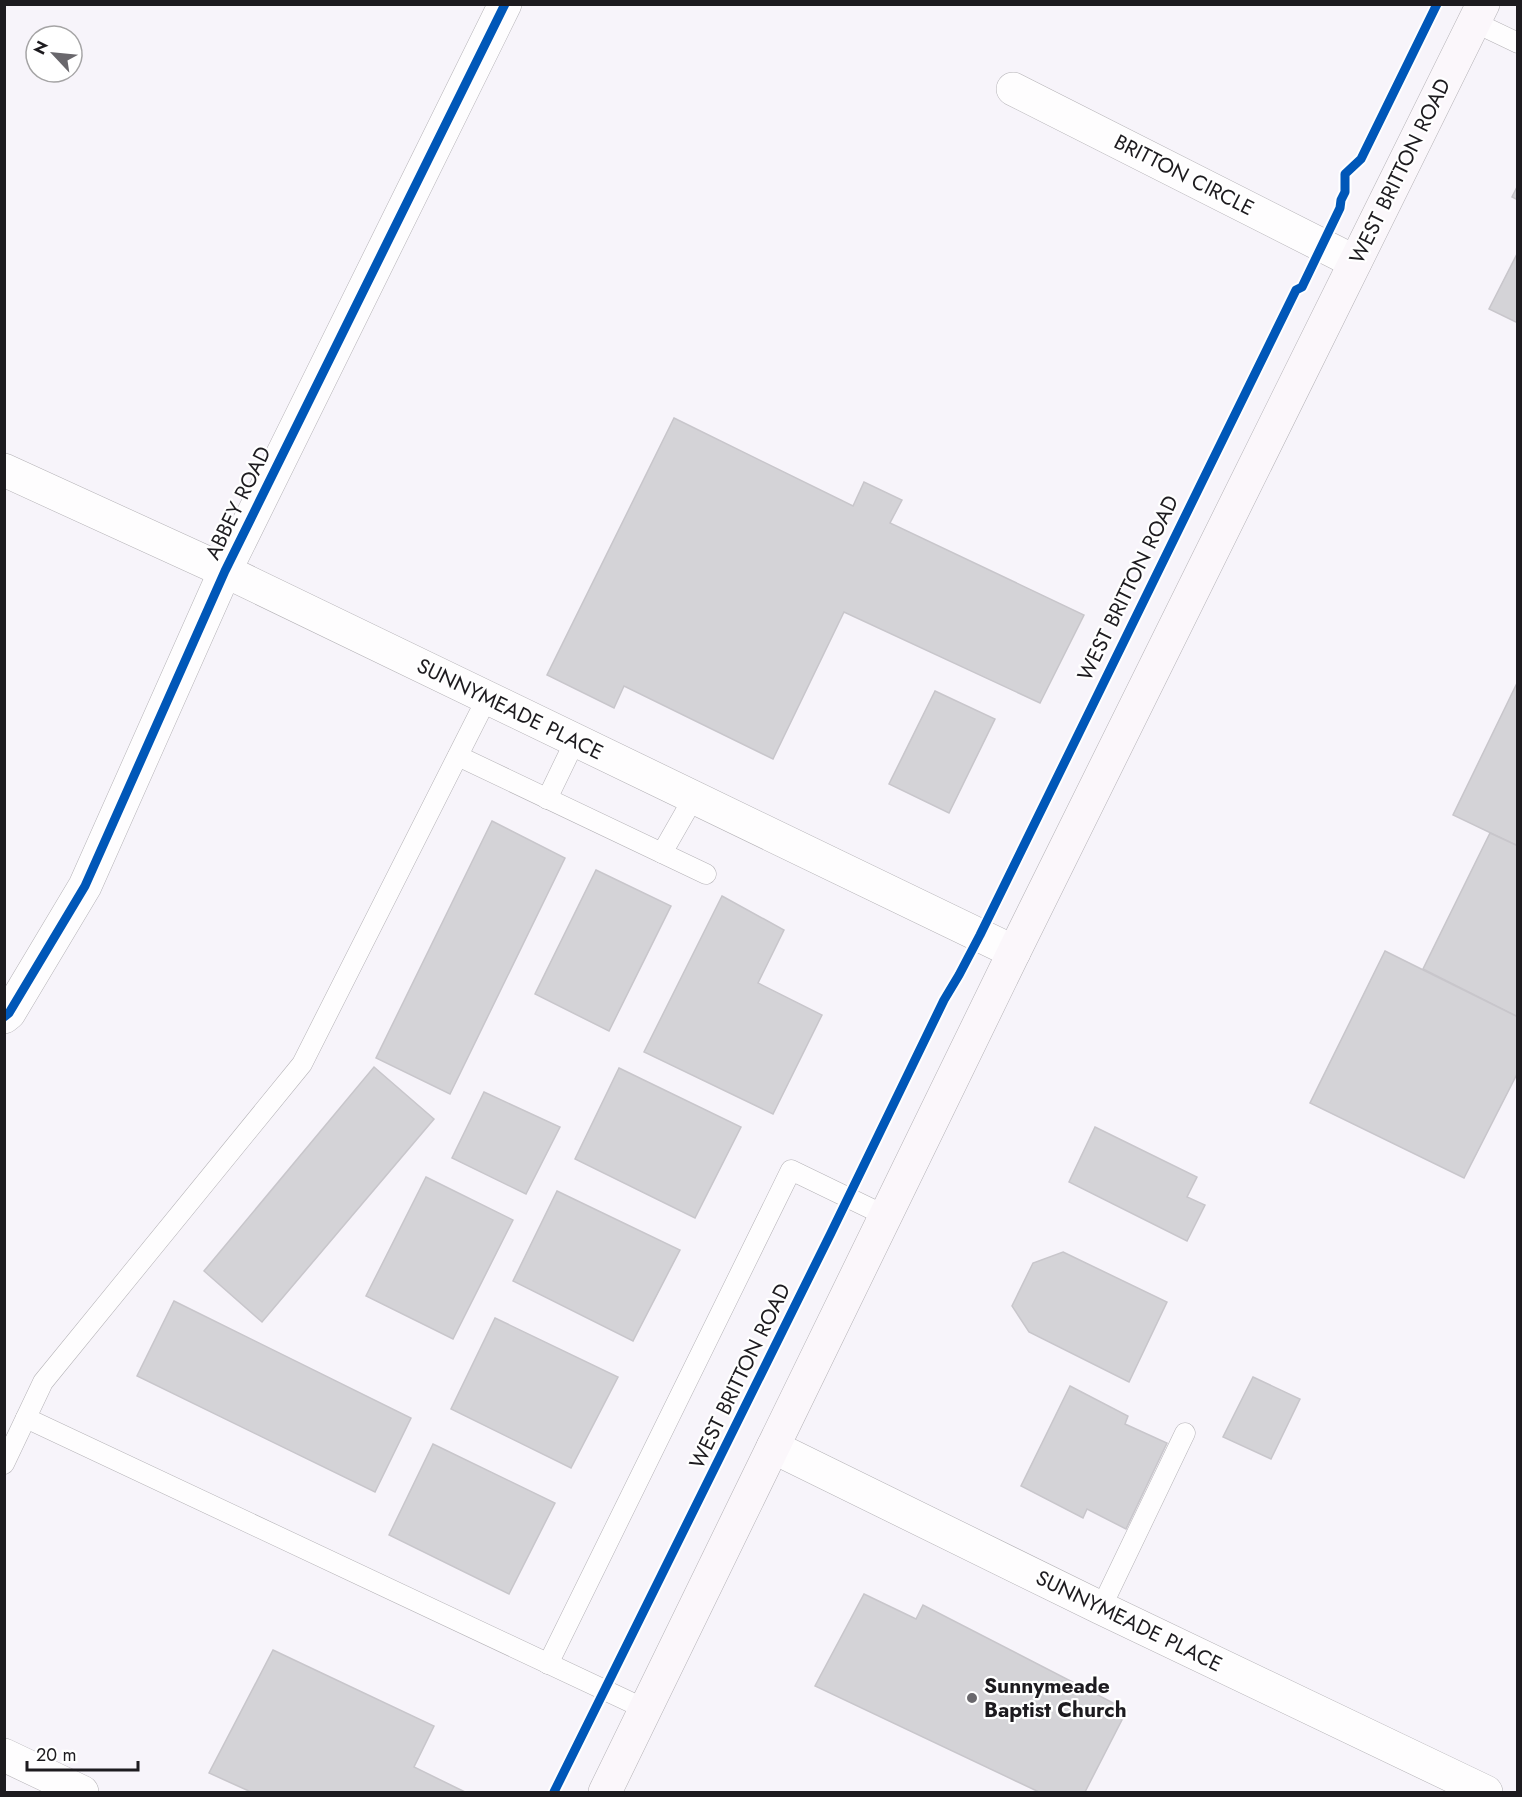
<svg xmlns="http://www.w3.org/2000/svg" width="1522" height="1797" font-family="Jost,sans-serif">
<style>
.building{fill:#d4d3d7;stroke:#c8c6cb;stroke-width:1.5}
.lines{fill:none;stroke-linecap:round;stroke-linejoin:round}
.lane-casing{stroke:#b4b2b6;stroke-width:21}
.street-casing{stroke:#b4b2b6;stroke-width:34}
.secondary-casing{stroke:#b4b2b6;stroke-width:34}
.lane{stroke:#fefdfe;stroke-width:20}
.street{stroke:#fefdfe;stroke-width:33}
.secondary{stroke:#fbf7fb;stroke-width:33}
.cycleway-casing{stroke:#fff;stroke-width:13}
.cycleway{stroke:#0057b8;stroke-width:9}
.poi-dot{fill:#69676c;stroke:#fff;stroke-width:2}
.labels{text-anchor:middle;stroke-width:4.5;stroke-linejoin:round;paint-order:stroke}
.street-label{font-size:21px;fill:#1d1b1f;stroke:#fff}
.poi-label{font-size:21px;font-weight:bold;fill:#1d1b1f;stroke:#fff;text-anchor:start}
</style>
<rect width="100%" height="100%" fill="#f7f4fa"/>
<g class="building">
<polygon points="1518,185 1518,200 1512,197"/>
<polygon points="1518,252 1518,323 1489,309"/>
<polygon points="674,418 853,506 864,482 902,500 890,523 1084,615 1040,703 844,612 773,759 624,686 614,708 547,675"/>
<polygon points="1518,681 1518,846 1453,815"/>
<polygon points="935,691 995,719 949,813 889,784"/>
<polygon points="492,821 565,858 450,1094 376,1058"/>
<polygon points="1490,833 1518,846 1518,1017 1423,969"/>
<polygon points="596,870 671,906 609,1031 535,994"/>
<polygon points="722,896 784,930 758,983 822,1015 773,1114 644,1052"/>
<polygon points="1385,951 1518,1017 1518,1072 1464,1178 1310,1103"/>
<polygon points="374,1067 434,1119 262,1322 204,1271"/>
<polygon points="619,1068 741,1127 695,1218 575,1159"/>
<polygon points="484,1092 560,1127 526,1194 452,1158"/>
<polygon points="1095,1127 1197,1177 1187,1197 1205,1205 1187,1241 1069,1182"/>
<polygon points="426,1177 513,1220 453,1339 366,1296"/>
<polygon points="557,1191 680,1250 633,1341 513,1281"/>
<polygon points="1063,1252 1167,1302 1129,1382 1029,1332 1012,1306 1033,1263"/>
<polygon points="174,1301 411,1418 375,1492 137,1376"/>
<polygon points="495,1318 618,1377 571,1468 451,1409"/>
<polygon points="1253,1377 1300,1399 1271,1459 1223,1437"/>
<polygon points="1070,1386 1128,1416 1125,1424 1167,1443 1126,1529 1087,1509 1083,1518 1021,1486"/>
<polygon points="433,1444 555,1503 509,1594 389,1535"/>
<polygon points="864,1594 916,1619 923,1605 1127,1710 1085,1792 1039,1792 815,1686"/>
<polygon points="273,1650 434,1726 414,1767 465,1792 251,1792 209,1773"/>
</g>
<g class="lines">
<g class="lane-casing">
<g id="lane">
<polyline points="1474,22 1518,43"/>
<polyline points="458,756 706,874"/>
<polyline points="547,799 575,741"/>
<polyline points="662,853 694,797"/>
<polyline points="26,1418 645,1709"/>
<polyline points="4,1464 43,1382 302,1064 487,698"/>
<polyline points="1101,1608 1185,1433"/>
<polyline points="548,1664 791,1170 886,1216"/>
</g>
</g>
<g class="street-casing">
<g id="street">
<polyline points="1013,89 1355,262"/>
<polyline points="4,470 225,571 1014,952"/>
<polyline points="4,1017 9,1013 85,886 225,571 505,4"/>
<polyline points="773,1447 1101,1608 1486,1792"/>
<polyline points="4,1755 82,1792"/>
</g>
</g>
<g class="secondary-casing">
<polyline id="secondary" points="605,1792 1014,952 1483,4"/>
</g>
<use href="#lane" class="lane"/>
<use href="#street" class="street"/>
<use href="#secondary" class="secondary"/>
<g class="cycleway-casing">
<g id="cycleway">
<polyline points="4,1017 9,1013 85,886 225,571 505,4"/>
<polyline points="554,1792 831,1233 944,1000 959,975 980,935 1296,290 1302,287 1340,208 1341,200 1345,192 1345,174 1361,159 1437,4"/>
</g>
</g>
<use href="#cycleway" class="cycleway"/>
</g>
<circle class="poi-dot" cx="972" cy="1698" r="6"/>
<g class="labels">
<g class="street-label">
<text transform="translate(1400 171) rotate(-64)" y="7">WEST BRITTON ROAD</text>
<text transform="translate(1184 175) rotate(27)" y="7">BRITTON CIRCLE</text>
<text transform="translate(238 503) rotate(-64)" y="7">ABBEY ROAD</text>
<text transform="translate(1128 588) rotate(-64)" y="7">WEST BRITTON ROAD</text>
<text transform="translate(510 709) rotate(26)" y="7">SUNNYMEADE PLACE</text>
<text transform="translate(740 1376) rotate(-64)" y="7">WEST BRITTON ROAD</text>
<text transform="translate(1129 1621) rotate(26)" y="7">SUNNYMEADE PLACE</text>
</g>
<g class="poi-label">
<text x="984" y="1693">Sunnymeade<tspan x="984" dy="24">Baptist Church</tspan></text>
</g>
</g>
<rect width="1522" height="1797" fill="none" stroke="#1d1b1f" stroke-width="12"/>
<g transform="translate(54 54) rotate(296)"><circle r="28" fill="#ffffff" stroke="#a5a4a5" stroke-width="1.5"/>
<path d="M0-4.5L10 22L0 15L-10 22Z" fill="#69676c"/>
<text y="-9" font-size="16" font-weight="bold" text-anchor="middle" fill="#1d1b1f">N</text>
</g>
<path d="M27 1761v9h111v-9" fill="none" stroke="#1d1b1f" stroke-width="3"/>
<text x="36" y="1761" font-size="18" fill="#1d1b1f" stroke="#ffffff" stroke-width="4.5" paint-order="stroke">20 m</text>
</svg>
